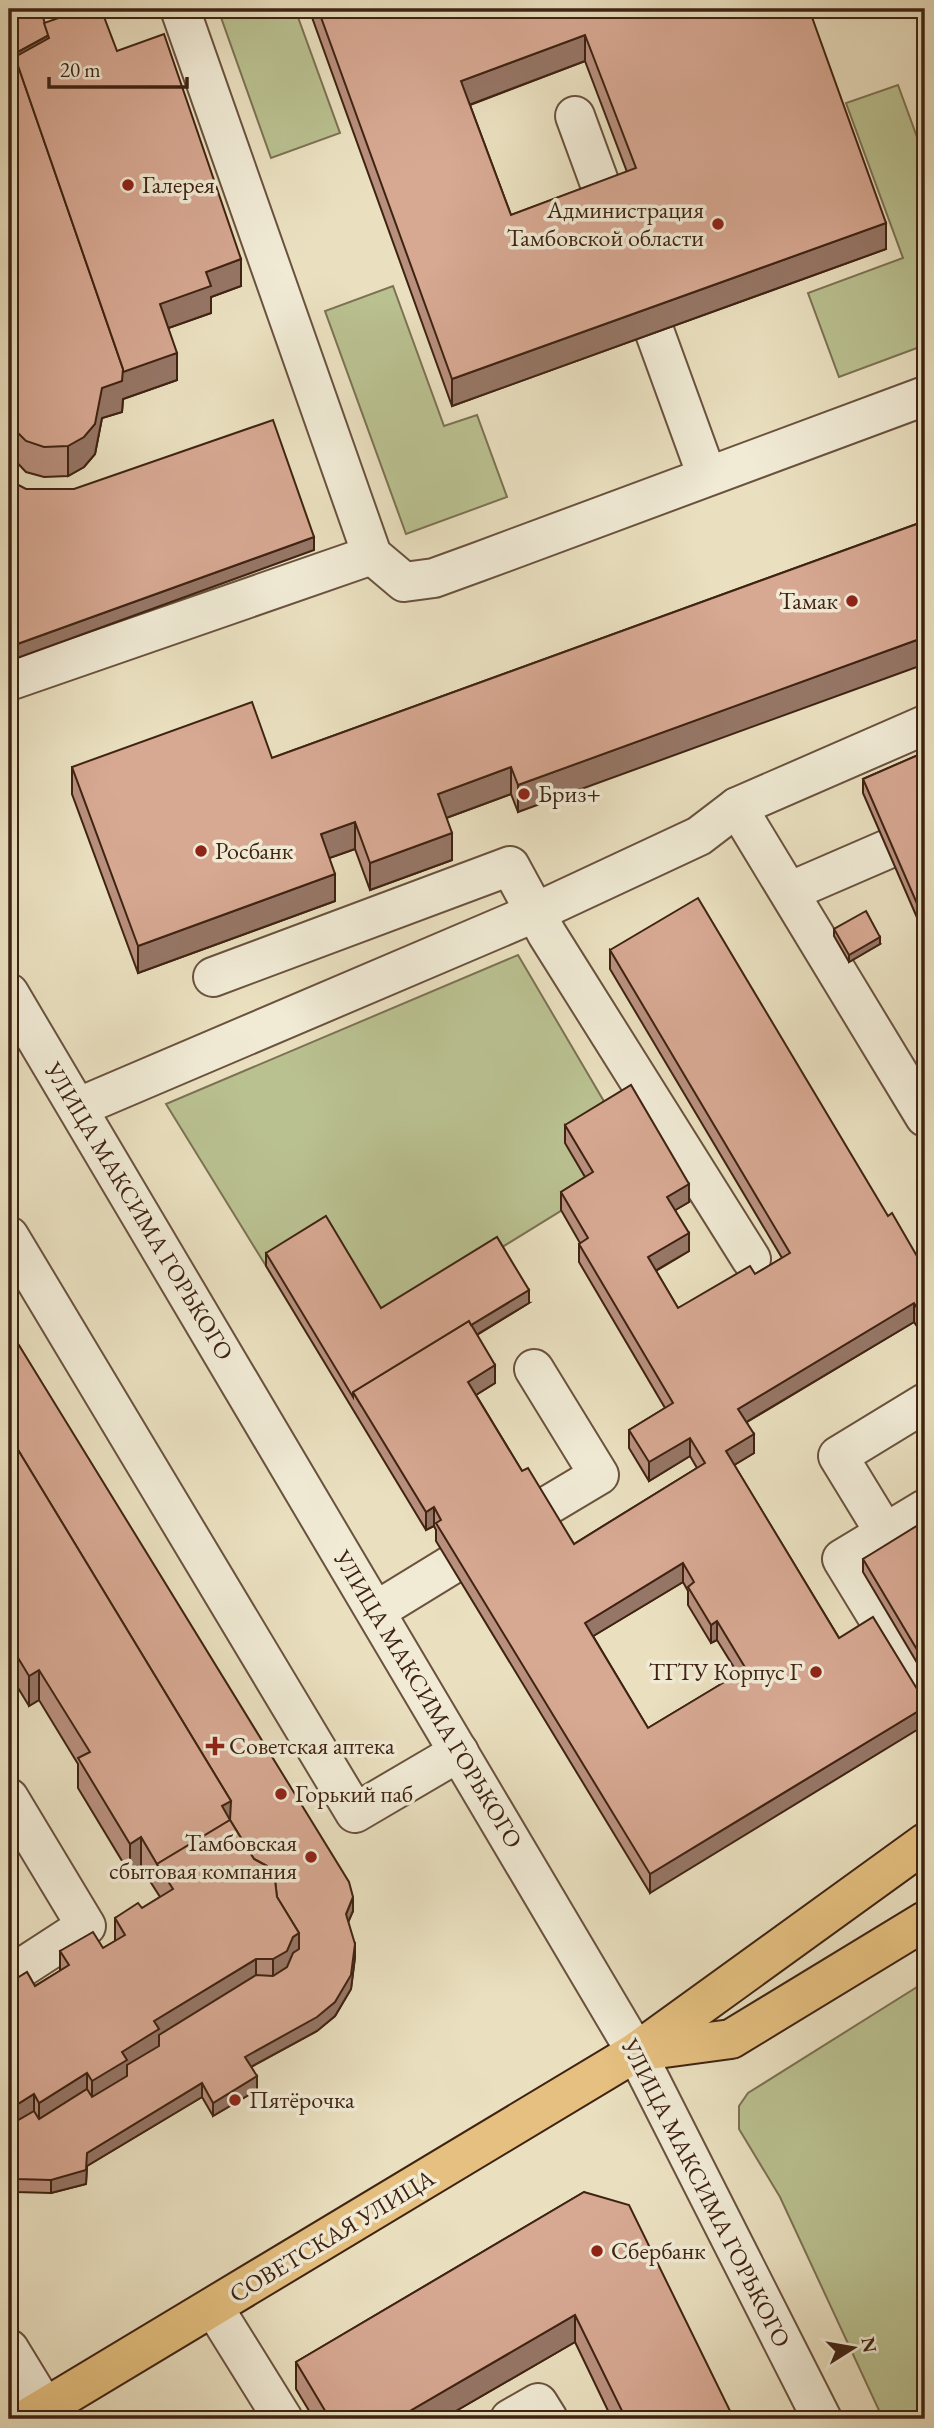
<svg xmlns="http://www.w3.org/2000/svg" width="934" height="2428" font-family="'EB Garamond',serif">
<style>
.green{fill:#bac191;stroke:#7c7252;stroke-width:2}
.lines{fill:none;stroke-linecap:round;stroke-linejoin:round}
.minor-casing{stroke:#6a523e;stroke-width:42}
.major-casing{stroke:#3f2312;stroke-width:42}
.minor{stroke:#f1ebd6;stroke-width:38}
.major{stroke:#e5c080;stroke-width:38}
.wall{fill:#b9907e;stroke:#3f2312;stroke-width:2;fill-rule:evenodd}
.shaded-wall{fill:#967666;stroke:#3f2312;stroke-width:2}
.building{fill:#d7a892;stroke:#3f2312;stroke-width:2;fill-rule:evenodd}
.poi-dot{fill:#8f2418;stroke:#f1ebd6;stroke-width:2.5}
.labels{text-anchor:middle;stroke-width:7;stroke-linejoin:round;paint-order:stroke}
.poi-label{font-size:24px;fill:#3f2312;stroke:#f1ebd6;text-anchor:start}
.street-label{font-size:24px;fill:#3f2312;stroke:#f1ebd6}
</style>
<rect width="100%" height="100%" fill="#eae0c0"/>
<filter id="stains"><feTurbulence type="fractalNoise" baseFrequency=".00286" numOctaves="4"/><feColorMatrix values="0 0 0 0 .2 0 0 0 0 .09 0 0 0 0 .02 0 0 0 .5 -.17"/></filter>
<radialGradient id="worn" r=".72"><stop offset=".6" stop-color="#630" stop-opacity="0"/><stop offset="1" stop-color="#630" stop-opacity=".3"/></radialGradient>
<g class="green">
<polygon points="218,9 295,9 340,133 271,158"/>
<polygon points="898,85 925,159 925,345 839,377 808,293 903,258 846,103"/>
<polygon points="393,286 444,426 477,415 507,497 406,534 325,311"/>
<polygon points="518,955 612,1115 593,1191 381,1322 326,1230 266,1266 166,1104"/>
<polygon points="925,1982 925,2419 883,2419 780,2197 739,2129 739,2106 748,2093"/>
</g>
<g class="lines">
<g class="minor-casing">
<g id="minor">
<polyline points="180,9 372,555 404,582 434,578 478,562 925,396"/>
<polyline points="575,116 608,206"/>
<polyline points="655,333 707,476"/>
<polyline points="9,681 372,555"/>
<polyline points="737,807 925,1117"/>
<polyline points="791,891 888,849"/>
<polyline points="213,977 510,866 547,934 751,1259"/>
<polyline points="9,993 636,2052 822,2419"/>
<polyline points="79,1107 534,913 699,836 737,807 925,725"/>
<polyline points="9,1236 355,1813 459,1752"/>
<polyline points="534,1369 599,1475 542,1509"/>
<polyline points="925,1509 842,1559 925,1695"/>
<polyline points="885,1533 838,1456 925,1403"/>
<polyline points="376,1611 451,1565"/>
<polyline points="9,1798 86,1926 9,1976"/>
<polyline points="214,2308 283,2419"/>
<polyline points="9,2349 45,2408"/>
<polyline points="510,2419 538,2403 548,2419"/>
</g>
</g>
<g class="major-casing">
<g id="major">
<polyline points="642,2051 731,2039 925,1921"/>
<polyline points="26,2419 636,2052 925,1843"/>
</g>
</g>
<use href="#minor" class="minor"/>
<use href="#major" class="major"/>
</g>
<g class="wall">
<polygon points="9,9 117,51 241,286 211,297 211,313 168,328 177,380 123,399 122,412 102,418 95,454 84,467 68,476 44,477 26,472 9,454"/>
<path d="M309 9H809L886 249 452 406ZM585 61 627 172 511 215 470 105Z"/>
<polygon points="925,521 518,812 511,794 446,818 452,860 370,890 355,849 329,858 335,901 138,973 72,794 72,767 272,758"/>
<polygon points="925,752 925,936 863,793 863,779"/>
<polygon points="834,929 880,944 849,962 834,936"/>
<path d="M610 950 888 1216 925 1270V1328L920 1331 914 1322 747 1422 754 1453 734 1465 839 1638 650 1893 436 1541V1530L434 1526 426 1530 266 1266V1253L381 1308 529 1303 477 1335 495 1383 476 1395 522 1471 574 1544 697 1468 690 1456 649 1481 629 1448V1430L665 1408 579 1262V1244L580 1243 561 1210V1192L585 1177 565 1143V1125L689 1202 675 1210 689 1251 656 1271 678 1308 755 1274 782 1258 610 969ZM683 1582 688 1591V1605L711 1643 717 1640 738 1674 648 1728 593 1636Z"/>
<polygon points="9,1329 353,1911 348,1922 355,1957 351,1989 335,2016 317,2031 251,2067 257,2090 213,2116 202,2097 87,2166 86,2184 51,2193 16,2192 9,2190 9,1983 35,1986 60,1971 60,1951 103,1948 115,1941 115,1918 142,1908 160,1897 141,1867 130,1874 78,1788 78,1764 39,1700 29,1706 9,1673"/>
<polygon points="925,1525 925,1676 863,1572 863,1559"/>
<polygon points="584,2192 734,2419 612,2419 575,2342 442,2419 314,2419 296,2389 296,2362"/>
</g>
<g class="shaded-wall">
<polygon points="49,35 49,65 22,80 14,54"/>
<polygon points="585,35 585,61 461,108 461,81"/>
<polygon points="886,223 886,249 452,406 452,379"/>
<polygon points="241,259 241,286 211,297 211,313 160,331 160,304 206,272"/>
<polygon points="177,353 177,380 123,399 122,412 102,418 95,454 84,467 68,476 68,446 102,388 123,369"/>
<polygon points="314,537 314,550 9,661 9,647"/>
<polygon points="925,637 925,664 518,812 518,785"/>
<polygon points="511,767 511,794 438,821 438,794"/>
<polygon points="355,822 355,849 321,861 321,834"/>
<polygon points="452,833 452,860 370,890 370,863"/>
<polygon points="335,874 335,901 138,973 138,946"/>
<polygon points="880,937 880,944 849,962 849,955"/>
<polygon points="689,1184 689,1202 667,1215 667,1197"/>
<polygon points="689,1233 689,1251 648,1275 648,1257"/>
<polygon points="529,1290 529,1303 361,1405 355,1395"/>
<polygon points="914,1303 914,1322 738,1427 738,1409"/>
<polygon points="925,1309 925,1328 920,1331 920,1313"/>
<polygon points="495,1365 495,1383 468,1400 468,1382"/>
<polygon points="754,1434 754,1453 726,1470 726,1451"/>
<polygon points="690,1438 690,1456 649,1481 649,1462"/>
<polygon points="434,1507 434,1526 426,1530 426,1512"/>
<polygon points="683,1563 683,1582 585,1641 585,1623"/>
<polygon points="717,1621 717,1640 711,1643 711,1625"/>
<polygon points="39,1670 39,1700 29,1706 29,1676"/>
<polygon points="925,1707 925,1725 650,1893 650,1874"/>
<polygon points="231,1801 230,1850 222,1806"/>
<polygon points="141,1837 141,1867 130,1874 130,1844"/>
<polygon points="353,1897 353,1911 346,1927 346,1914"/>
<polygon points="299,1933 299,1963 273,1989 273,1959 293,1937"/>
<polygon points="355,1944 355,1957 351,1989 335,2016 317,2031 245,2070 245,2057"/>
<polygon points="256,1959 256,1988 92,2111 92,2081 154,2021"/>
<polygon points="87,2073 87,2103 39,2132 39,2103"/>
<polygon points="257,2076 257,2090 213,2116 213,2103"/>
<polygon points="202,2083 202,2097 87,2166 86,2184 51,2193 51,2180 87,2153"/>
<polygon points="34,2094 34,2124 13,2136 13,2107"/>
<polygon points="575,2315 575,2342 442,2419 396,2419"/>
</g>
<g class="building">
<polygon points="9,9 40,9 49,35 14,54 123,369 122,381 102,388 95,424 84,437 68,446 44,447 26,441 9,424"/>
<polygon points="84,9 101,9 117,51 164,34 241,259 206,272 211,286 160,304 177,353 123,372 123,369 15,57 49,38 44,23"/>
<path d="M318 9H809L886 223 452 379ZM585 35 636 168 511 215 461 81Z"/>
<polygon points="273,420 314,537 9,647 9,480 26,489 74,489"/>
<polygon points="925,521 925,637 518,785 511,767 438,794 452,833 370,863 355,822 321,834 335,874 138,946 72,767 252,702 272,758"/>
<polygon points="925,752 925,922 863,779"/>
<path d="M698 898 888 1216 892 1213 925 1270V1309L920 1313 914 1303 738 1409 754 1434 726 1451 839 1638 873 1617 925 1702V1707L650 1874 436 1523 441 1520 434 1507 426 1512 353 1392 469 1321 495 1365 468 1382 522 1471 528 1468 574 1544 705 1463 690 1438 649 1462 629 1430 673 1403 579 1244 588 1238 561 1192 593 1172 565 1125 631 1085 689 1184 667 1197 689 1233 648 1257 678 1308 750 1266 755 1274 790 1253 610 950ZM683 1563 694 1582 688 1587 711 1625 717 1621 746 1669 648 1728 585 1623Z"/>
<polygon points="866,911 880,937 849,955 834,929"/>
<polygon points="326,1216 381,1308 497,1237 529,1290 471,1325 469,1321 353,1392 353,1397 266,1253"/>
<polygon points="9,1329 349,1882 353,1897 346,1914 355,1944 351,1975 335,2002 317,2017 245,2057 257,2076 213,2103 202,2083 87,2153 86,2170 51,2180 16,2179 9,2177 9,2115 13,2123 34,2111 39,2119 87,2089 92,2097 127,2076 127,2065 159,2046 159,2035 256,1975 273,1976 287,1967 293,1953 299,1949 299,1933 277,1897 275,1880 267,1866 254,1859 230,1820 231,1801 9,1435"/>
<polygon points="9,1435 231,1801 222,1806 230,1820 157,1864 141,1837 130,1844 78,1758 90,1752 39,1670 29,1676 9,1643"/>
<polygon points="923,1522 925,1525 925,1663 863,1559"/>
<polygon points="230,1820 254,1859 267,1866 275,1880 277,1897 299,1933 293,1937 287,1951 273,1959 256,1959 154,2021 159,2029 122,2052 127,2060 92,2081 87,2073 39,2103 34,2094 13,2107 9,2099 9,1983 27,1972 35,1986 69,1965 60,1951 93,1932 103,1948 125,1935 115,1918 138,1903 142,1908 173,1889 157,1864"/>
<polygon points="584,2192 629,2205 734,2419 626,2419 575,2315 396,2419 330,2419 296,2362"/>
</g>
<g class="poi-dot">
<circle cx="128" cy="185" r="7"/>
<circle cx="718" cy="224" r="7"/>
<circle cx="852" cy="601" r="7"/>
<circle cx="524" cy="794" r="7"/>
<circle cx="201" cy="851" r="7"/>
<circle cx="816" cy="1672" r="7"/>
<path d="M211.5 1735.5h7v7h7v7h-7v7h-7v-7h-7v-7h7z"/>
<circle cx="281" cy="1794" r="7"/>
<circle cx="311" cy="1857" r="7"/>
<circle cx="235" cy="2100" r="7"/>
<circle cx="597" cy="2251" r="7"/>
</g>
<g class="labels">
<g class="poi-label">
<text x="142" y="193">Галерея</text>
<text x="704" y="218" text-anchor="end">Администрация<tspan x="704" dy="28">Тамбовской области</tspan></text>
<text x="838" y="609" text-anchor="end">Тамак</text>
<text x="538" y="802">Бриз+</text>
<text x="215" y="859">Росбанк</text>
<text x="802" y="1680" text-anchor="end">ТГТУ Корпус Г</text>
<text x="229" y="1754">Советская аптека</text>
<text x="295" y="1802">Горький паб</text>
<text x="297" y="1851" text-anchor="end">Тамбовская<tspan x="297" dy="28">сбытовая компания</tspan></text>
<text x="249" y="2108">Пятёрочка</text>
<text x="611" y="2259">Сбербанк</text>
</g>
<g class="street-label">
<text transform="translate(139 1211) rotate(59)" y="8">УЛИЦА МАКСИМА ГОРЬКОГО</text>
<text transform="translate(428 1699) rotate(59)" y="8">УЛИЦА МАКСИМА ГОРЬКОГО</text>
<text transform="translate(706 2193) rotate(63)" y="8">УЛИЦА МАКСИМА ГОРЬКОГО</text>
<text transform="translate(332 2236) rotate(-31)" y="8">СОВЕТСКАЯ УЛИЦА</text>
</g>
</g>
<rect width="934" height="2428" fill="none" stroke="#eae0c0" stroke-width="35"/>
<rect x="10" y="10" width="913" height="2407" fill="none" stroke="#3f2312" stroke-width="3.5"/>
<rect x="18" y="18" width="899" height="2393" fill="none" stroke="#3f2312" stroke-width="2"/>
<g transform="translate(853 2348) rotate(79)" stroke="#f1ebd6" stroke-width="5" paint-order="stroke">
<path d="M0-5L12 26L0 18L-12 26Z" fill="#3f2312"/>
<text y="-10" font-size="19" font-weight="bold" text-anchor="middle" fill="#3f2312">N</text>
</g>
<path d="M49 77v10h138v-10" fill="none" stroke="#3f2312" stroke-width="3.5"/>
<text x="60" y="77" font-size="21" fill="#3f2312" stroke="#f1ebd6" stroke-width="5" paint-order="stroke">20 m</text>
<rect width="100%" height="100%" filter="url(#stains)"/>
<rect width="100%" height="100%" fill="url(#worn)"/>
</svg>
